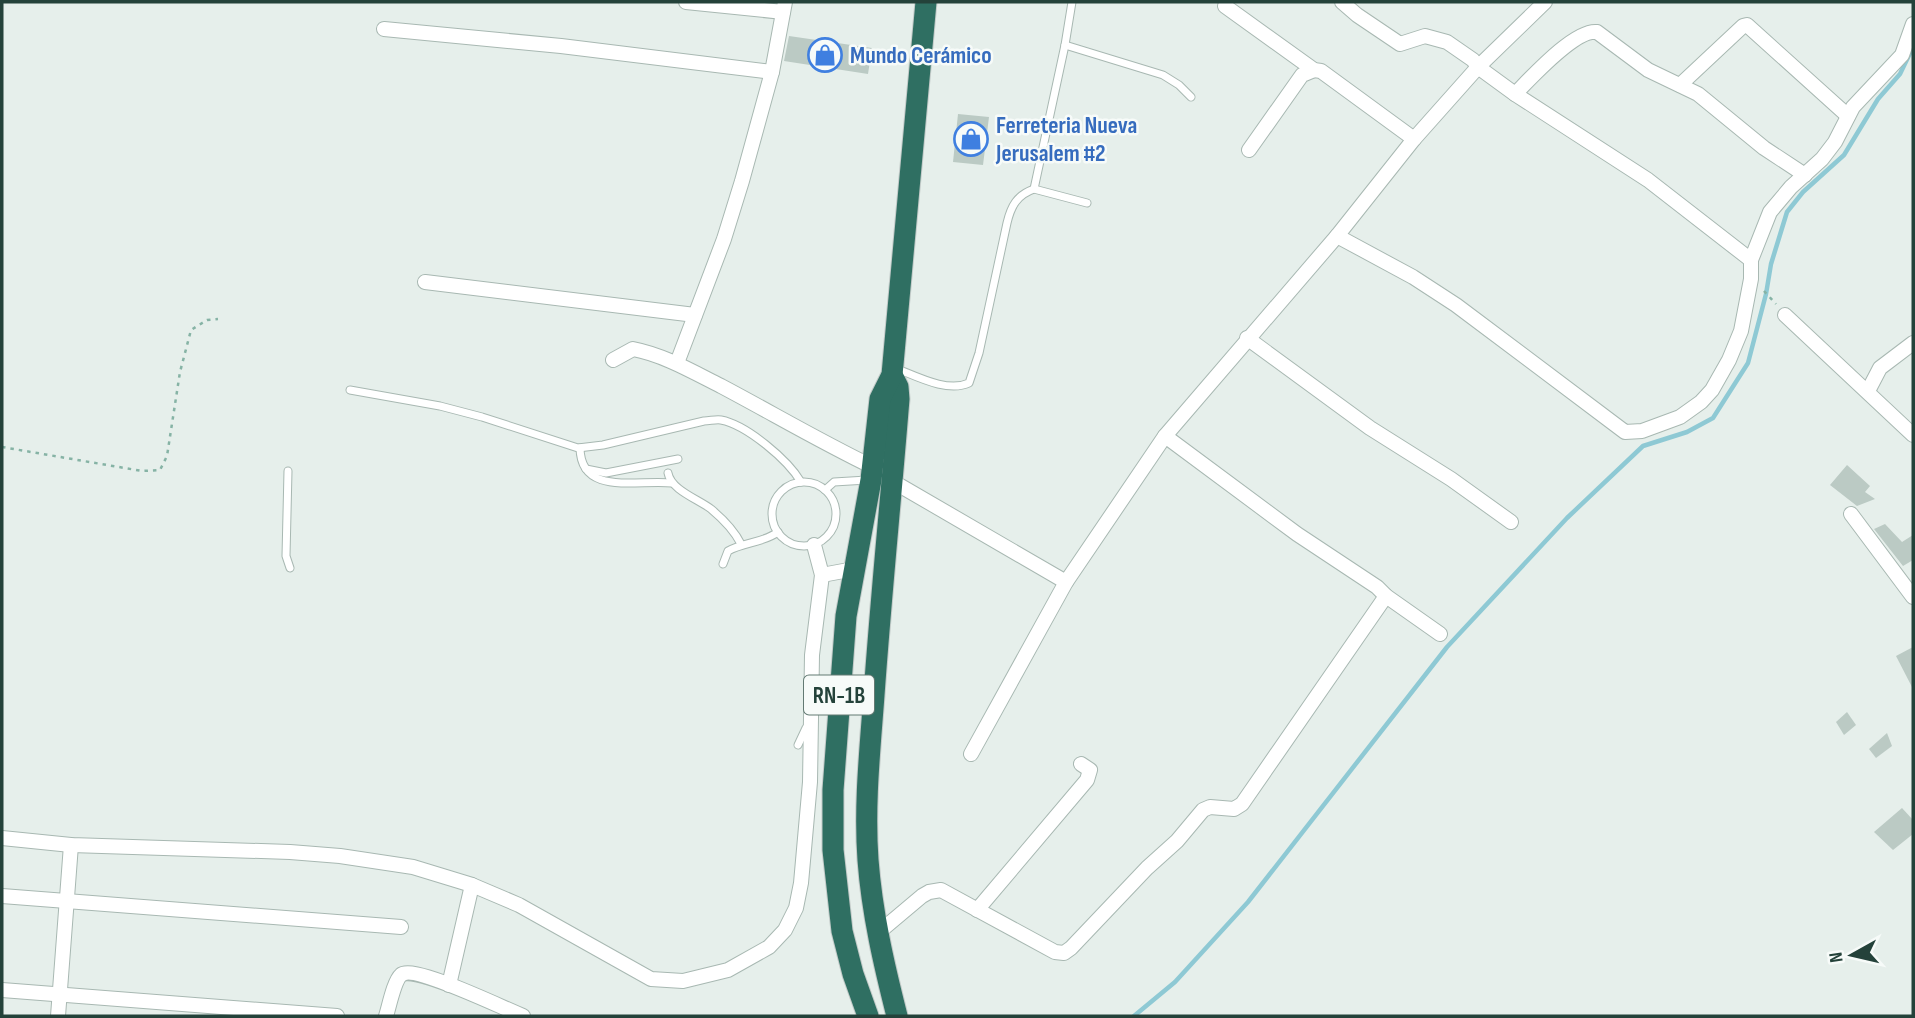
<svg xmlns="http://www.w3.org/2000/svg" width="1915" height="1018" font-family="'Sofia Sans Condensed',sans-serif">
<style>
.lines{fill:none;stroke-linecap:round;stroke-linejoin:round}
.stream{stroke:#8ec9d4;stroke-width:4.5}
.building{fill:#bbcac4}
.lane-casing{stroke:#a8b8b2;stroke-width:9}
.street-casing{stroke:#a8b8b2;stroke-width:16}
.highway-casing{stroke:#c2cac8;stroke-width:23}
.path{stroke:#86b3a5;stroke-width:2.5;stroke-dasharray:3.5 5;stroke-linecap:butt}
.lane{stroke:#fff;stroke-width:7}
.street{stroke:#fff;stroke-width:14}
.highway{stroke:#2f6f62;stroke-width:21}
.labels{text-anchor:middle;stroke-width:5;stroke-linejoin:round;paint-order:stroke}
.shield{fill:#f7fbf9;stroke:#637a73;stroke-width:2}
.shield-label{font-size:23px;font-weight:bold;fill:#24423a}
.shop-label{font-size:24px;font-weight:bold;fill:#366cbe;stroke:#f7fbf9;text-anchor:start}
</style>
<rect width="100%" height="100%" fill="#e6efeb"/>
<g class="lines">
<polyline class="stream" points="1134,1016 1175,982 1248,902 1447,647 1567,518 1643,446 1687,432 1713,418 1748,363 1766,294 1771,264 1787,212 1803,192 1844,155 1878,99 1900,74 1913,47"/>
</g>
<g class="building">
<polygon points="789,36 872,48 868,74 784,61"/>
<polygon points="958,114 989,117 983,165 953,162"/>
<polygon points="1847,465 1870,486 1865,492 1875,499 1857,506 1830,485"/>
<polygon points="1885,524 1902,542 1913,535 1913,560 1903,566 1874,529"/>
<polygon points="1913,647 1913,689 1896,656"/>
<polygon points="1847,712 1856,725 1844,735 1836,722"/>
<polygon points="1887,733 1892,746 1876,758 1869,749"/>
<polygon points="1902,808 1913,820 1913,834 1893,850 1874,832"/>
</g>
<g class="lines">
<g class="lane-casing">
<g id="lane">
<polyline points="1065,45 1163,75 1179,85 1191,97"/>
<polyline points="1034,189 1065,45 1072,2"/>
<path d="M895 368C916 376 947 393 969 383L979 353 1007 223C1011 206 1017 195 1034 189L1087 203"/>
<path d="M350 390 440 406 482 417 578 448 603 445 704 421C710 421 716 419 721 420 747 425 788 460 801 482"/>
<path d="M580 448C581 497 638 479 672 483"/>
<polyline points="586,469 606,473 678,459"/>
<polyline points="288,471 286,556 290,568"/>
<path d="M668 473C671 490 698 499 711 509 723 519 734 530 741 544"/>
<circle cx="804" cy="514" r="32"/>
<polyline points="825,490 834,482 867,480"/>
<path d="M723 564 728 551C744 542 763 543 778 532"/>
<polyline points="798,745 806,728"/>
</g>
</g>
<g class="street-casing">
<g id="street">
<polyline points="686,2 783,12"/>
<polyline points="1342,2 1357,15 1400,44 1425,36 1447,42 1473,60 1478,67 1515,94 1648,180 1751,260"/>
<polyline points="1225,6 1314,70 1321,71 1414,139"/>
<polyline points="384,29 561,46 772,72"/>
<polyline points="1680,85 1743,26 1747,25 1848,116"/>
<path d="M1515 94C1531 78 1575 29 1597 32L1648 70 1698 94 1764 148 1805 175"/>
<polyline points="1249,150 1302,75 1314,70"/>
<polyline points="1337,236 1413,277 1456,305 1625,432 1642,431 1680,417 1701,402 1712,390 1729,360 1741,331 1751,279 1751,260 1770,212 1791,187 1822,159 1835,142 1853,107 1902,55 1913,24"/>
<polyline points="425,282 695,315"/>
<polyline points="1785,315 1913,435"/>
<polyline points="1247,338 1370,428 1451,479 1511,522"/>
<path d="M613 360 633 349C664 355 693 372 721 386 772 413 821 442 873 467"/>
<polyline points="677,363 724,239 742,181 772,72 785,2"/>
<polyline points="1868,391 1880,368 1913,343"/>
<polyline points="1165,436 1297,534 1377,587 1386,596 1440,634"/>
<polyline points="892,481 1066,582"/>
<polyline points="1851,514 1913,597"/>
<polyline points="822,575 854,569"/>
<polyline points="971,754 1066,582 1165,436 1337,236 1414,139 1478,67 1545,2"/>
<polyline points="2,838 71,845 290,852 340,856 413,867 472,885 519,905 651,979 683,981 728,970 769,947 785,930 796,908 801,883 810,782 812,655 822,575 814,545"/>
<polyline points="2,896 401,927"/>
<polyline points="977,910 1087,780 1090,770 1081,764"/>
<polyline points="878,933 922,896 929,892 941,890 1055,952 1064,953 1071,948 1147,868 1177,841 1203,810 1210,807 1234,809 1242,804 1386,596"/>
<polyline points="449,985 472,885"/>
<polyline points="2,990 337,1016"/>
<polyline points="58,1016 71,845"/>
<path d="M386 1016C389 1007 394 981 401 975 413 964 505 1009 523 1016"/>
</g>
</g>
<g class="highway-casing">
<g id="highway">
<path d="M892 375 898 387 899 399C891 498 881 596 874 695 870 750 864 805 868 860 872 913 884 965 897 1016"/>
<polyline points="868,1016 853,974 842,931 833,850 833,790 846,616 871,480 880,399 892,375 926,2"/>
</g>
</g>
<g class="path">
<polyline points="1764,291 1776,304"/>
<polyline points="2,447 142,471 160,470 167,456 180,372 191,330 207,320 218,319"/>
</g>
<use href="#lane" class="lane"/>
<use href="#street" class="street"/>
<use href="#highway" class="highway"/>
</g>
<defs>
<g id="shop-ring" transform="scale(1.75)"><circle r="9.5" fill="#f7fbf9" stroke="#3f7fe0" stroke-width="1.5"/><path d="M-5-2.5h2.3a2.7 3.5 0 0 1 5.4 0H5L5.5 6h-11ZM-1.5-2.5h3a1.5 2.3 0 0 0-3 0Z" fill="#3f7fe0"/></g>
</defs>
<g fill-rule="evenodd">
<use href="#shop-ring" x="825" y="55"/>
<use href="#shop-ring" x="971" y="139"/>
</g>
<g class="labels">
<rect class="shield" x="804" y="675.5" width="70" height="39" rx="5"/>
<g class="shield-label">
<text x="839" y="703">RN-1B</text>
</g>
<g class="shop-label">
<text x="850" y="63">Mundo Cerámico</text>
<text x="996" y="133">Ferreteria Nueva<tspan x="996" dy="28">Jerusalem #2</tspan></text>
</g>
</g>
<rect width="1915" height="1018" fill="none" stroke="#24423a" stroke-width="7"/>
<g transform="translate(1852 955) rotate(262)" stroke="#f7fbf9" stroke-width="5" paint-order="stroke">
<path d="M0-5L12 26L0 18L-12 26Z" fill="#24423a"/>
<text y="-10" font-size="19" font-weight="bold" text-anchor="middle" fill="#24423a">N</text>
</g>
</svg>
